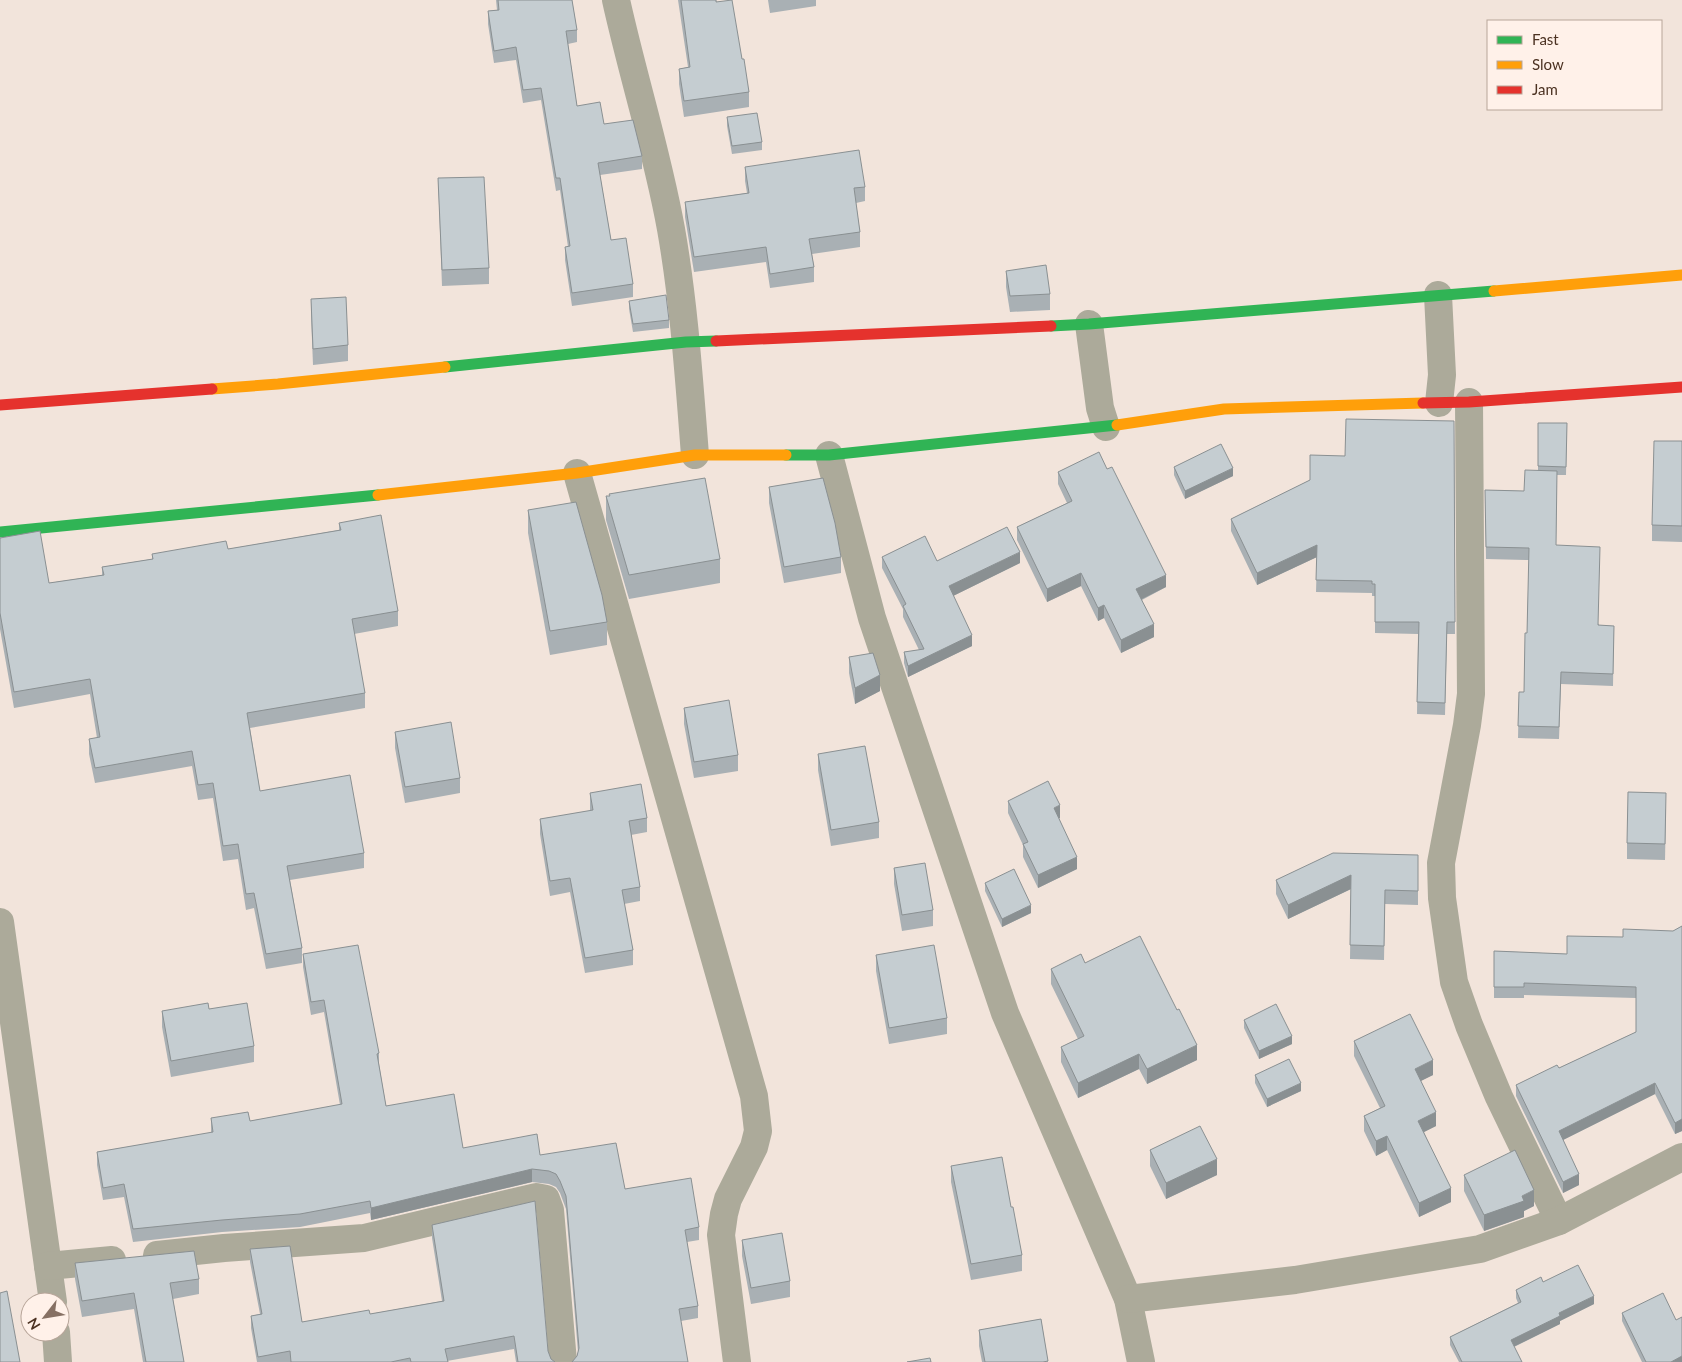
<svg xmlns="http://www.w3.org/2000/svg" width="1682" height="1362" font-family="Lato,sans-serif">
<style>
.lines{fill:none;stroke-linecap:round;stroke-linejoin:round}
.street{stroke:#acaa9a;stroke-width:28}
.fast{stroke:#30b455;stroke-width:11}
.slow{stroke:#ff9f0a;stroke-width:11}
.jam{stroke:#e5322d;stroke-width:11}
.wall{fill:#a9b0b4}
.shaded-wall{fill:#8a9092}
.building{fill:#c5cdd1;stroke:#8a9092}
</style>
<rect width="100%" height="100%" fill="#f2e4db"/>
<g class="lines">
<g class="street">
<path d="M616 0C633 77 657 151 671 229 684 303 689 379 695 455"/>
<polyline points="1438,295 1442,375 1439,403"/>
<polyline points="1089,324 1100,408 1106,427"/>
<polyline points="1469,402 1471,694 1467,725 1441,863 1442,898 1454,982 1469,1025 1499,1097 1559,1221"/>
<polyline points="829,455 872,618 1005,1013 1128,1299 1141,1362"/>
<polyline points="577,473 754,1096 758,1131 754,1147 728,1199 724,1214 721,1235 737,1362"/>
<polyline points="0,922 53,1302"/>
<polyline points="157,1255 224,1248 364,1238 536,1197 546,1199 550,1210 563,1362"/>
<polyline points="48,1266 112,1260"/>
<polyline points="1128,1299 1295,1280 1480,1249 1559,1221 1682,1157"/>
<polyline points="56,1332 58,1362"/>
</g>
<g class="fast">
<polyline points="1051,326 1089,324 1494,291"/>
<polyline points="445,367 686,342 716,341"/>
<polyline points="786,455 829,455 1117,425"/>
<polyline points="0,532 378,495"/>
</g>
<g class="slow">
<polyline points="1494,291 1682,275"/>
<polyline points="212,389 278,384 445,367"/>
<polyline points="1117,425 1224,409 1423,403"/>
<polyline points="378,495 577,473 695,455 786,455"/>
</g>
<g class="jam">
<polyline points="716,341 1051,326"/>
<polyline points="1423,403 1469,402 1682,387"/>
<polyline points="0,405 212,389"/>
</g>
</g>
<g class="wall">
<polygon points="496,0 572,0 577,30 577,42 568,44 577,106 604,124 642,156 642,169 600,175 611,240 633,284 633,297 572,306 565,260 565,247 568,247 560,190 556,191 541,100 523,103 516,60 494,63 488,24 488,11 497,10"/>
<polygon points="678,0 716,0 742,59 749,92 749,107 684,117 679,84 679,69 688,67"/>
<polygon points="768,0 816,0 816,6 770,13"/>
<polygon points="727,117 762,142 762,150 732,154 727,126"/>
<polygon points="745,167 865,187 865,201 856,203 860,232 860,247 812,254 814,267 814,282 770,288 766,262 694,272 685,217 685,202 747,193 745,181"/>
<polygon points="438,178 489,268 489,284 442,286"/>
<polygon points="1006,271 1050,294 1050,310 1010,312 1006,287"/>
<polygon points="311,299 348,345 348,361 313,365 311,315"/>
<polygon points="629,301 669,320 669,328 633,332 629,309"/>
<polygon points="1454,421 1455,634 1447,634 1445,715 1417,714 1418,634 1375,633 1375,596 1372,596 1372,593 1316,592 1317,557 1257,585 1231,531 1231,519 1310,480 1345,456"/>
<polygon points="1538,423 1567,423 1566,475 1557,475 1556,545 1599,625 1614,626 1613,686 1561,684 1559,739 1518,738 1519,692 1524,692 1527,633 1529,560 1486,559 1485,490 1524,491 1538,470"/>
<polygon points="1682,441 1682,542 1652,541 1652,525"/>
<polygon points="1174,467 1233,476 1185,499 1174,475"/>
<polygon points="1107,469 1166,587 1142,600 1154,637 1121,653 1104,618 1098,621 1081,586 1047,602 1017,540 1017,527 1067,503 1058,484 1058,472"/>
<polygon points="769,487 841,557 841,573 784,583 769,503"/>
<polygon points="606,496 720,559 720,583 629,599 606,520"/>
<polygon points="528,510 607,622 607,645 550,655 528,533"/>
<polygon points="339,523 398,611 398,626 354,634 365,693 365,708 250,728 260,791 364,853 364,868 290,880 302,948 302,963 266,969 254,908 246,910 238,859 223,861 213,798 198,800 192,766 95,783 89,754 89,739 97,738 90,694 14,708 0,629 0,538 49,583 102,575 102,567 152,559 152,554 228,549 339,530"/>
<polygon points="882,557 937,561 1020,563 953,596 972,646 908,677 904,663 904,652 919,650 903,617 903,609 882,568"/>
<polygon points="849,657 880,691 855,704 849,673"/>
<polygon points="684,708 738,755 738,771 694,778 684,724"/>
<polygon points="395,732 460,778 460,793 405,803 395,748"/>
<polygon points="818,754 879,822 879,838 831,846 818,770"/>
<polygon points="590,793 647,818 647,832 631,835 640,887 640,901 624,904 633,950 633,965 585,973 570,892 550,896 540,834 540,819 590,811"/>
<polygon points="1008,801 1060,818 1059,818 1077,869 1038,888 1023,857 1023,845 1008,813"/>
<polygon points="1666,809 1665,860 1627,859 1627,843"/>
<polygon points="1418,855 1418,905 1385,904 1384,960 1350,959 1351,889 1288,919 1276,894 1276,880"/>
<polygon points="894,868 933,910 933,926 902,931 894,884"/>
<polygon points="985,883 1031,913 1002,927 985,891"/>
<polygon points="1682,926 1682,1131 1675,1134 1655,1094 1563,1140 1579,1185 1563,1193 1516,1096 1516,1085 1559,1068 1636,1032 1636,998 1524,995 1524,998 1494,998 1494,951 1567,954 1623,937 1673,931"/>
<polygon points="303,954 379,1053 379,1064 386,1106 463,1148 540,1155 625,1189 699,1227 699,1240 687,1242 698,1306 698,1318 681,1321 577,1356 578,1352 566,1209 560,1193 556,1187 549,1184 532,1182 371,1220 370,1213 300,1227 222,1232 133,1242 124,1197 103,1200 97,1165 97,1152 211,1133 211,1118 250,1121 340,1105 324,1012 311,1015 303,967"/>
<polygon points="876,955 947,1018 947,1034 889,1044 876,971"/>
<polygon points="1085,963 1197,1060 1147,1084 1139,1069 1078,1098 1061,1062 1061,1047 1078,1039 1051,984 1051,969"/>
<polygon points="209,1009 254,1046 254,1062 171,1077 162,1027 162,1011"/>
<polygon points="1244,1020 1292,1044 1259,1059 1244,1028"/>
<polygon points="1354,1041 1433,1075 1420,1081 1436,1126 1424,1132 1451,1202 1419,1217 1387,1150 1376,1156 1364,1131 1364,1116 1380,1108 1354,1056"/>
<polygon points="1255,1075 1301,1091 1267,1107 1255,1083"/>
<polygon points="1150,1150 1217,1175 1166,1199 1150,1166"/>
<polygon points="951,1166 1011,1207 1022,1255 1022,1271 971,1280 951,1182"/>
<polygon points="1464,1175 1534,1206 1524,1211 1524,1217 1484,1231 1464,1191"/>
<polygon points="432,1225 548,1351 551,1359 555,1362 516,1362 514,1349 447,1361 448,1362 257,1362 251,1328 251,1316 260,1314 250,1262 250,1249 302,1322 370,1314 442,1301 432,1238"/>
<polygon points="742,1240 790,1281 790,1297 751,1304 742,1256"/>
<polygon points="75,1263 199,1279 199,1294 173,1299 184,1362 143,1362 134,1309 82,1317 75,1279"/>
<polygon points="1543,1282 1594,1304 1560,1321 1560,1324 1514,1347 1522,1362 1459,1362 1450,1345 1450,1337 1518,1303 1516,1298 1516,1290"/>
<polygon points="1622,1313 1676,1320 1682,1362 1642,1362 1622,1321"/>
<polygon points="1041,1319 1048,1362 982,1362 979,1346 979,1330"/>
</g>
<g class="shaded-wall">
<polygon points="1233,468 1233,476 1185,499 1185,491"/>
<polygon points="1317,545 1317,557 1257,585 1257,573"/>
<polygon points="1020,552 1020,563 949,598 949,586"/>
<polygon points="1081,573 1081,586 1047,602 1047,589"/>
<polygon points="1166,575 1166,587 1136,602 1136,589"/>
<polygon points="1104,605 1104,618 1098,621 1098,608"/>
<polygon points="1154,624 1154,637 1121,653 1121,640"/>
<polygon points="972,635 972,646 908,677 908,666"/>
<polygon points="880,675 880,691 855,704 855,688"/>
<polygon points="1060,805 1060,818 1054,820 1054,808"/>
<polygon points="1077,857 1077,869 1038,888 1038,875"/>
<polygon points="1351,875 1351,889 1288,919 1288,905"/>
<polygon points="1031,905 1031,913 1002,927 1002,919"/>
<polygon points="1292,1036 1292,1044 1259,1059 1259,1051"/>
<polygon points="1197,1045 1197,1060 1147,1084 1147,1069"/>
<polygon points="1139,1054 1139,1069 1078,1098 1078,1083"/>
<polygon points="1433,1060 1433,1075 1415,1084 1415,1069"/>
<polygon points="1301,1083 1301,1091 1267,1107 1267,1099"/>
<polygon points="1655,1083 1655,1094 1559,1142 1559,1131"/>
<polygon points="1436,1112 1436,1126 1418,1135 1418,1121"/>
<polygon points="1682,1119 1682,1131 1675,1134 1675,1123"/>
<polygon points="1387,1136 1387,1150 1376,1156 1376,1141"/>
<polygon points="1217,1159 1217,1175 1166,1199 1166,1183"/>
<polygon points="532,1169 532,1182 371,1220 371,1208"/>
<polygon points="1579,1174 1579,1185 1563,1193 1563,1182"/>
<polygon points="1451,1188 1451,1202 1419,1217 1419,1203"/>
<polygon points="1534,1190 1534,1206 1524,1211 1524,1217 1484,1231 1484,1215"/>
<polygon points="1594,1296 1594,1304 1560,1321 1560,1324 1511,1348 1511,1340 1559,1313"/>
<polygon points="1682,1356 1682,1362 1671,1362"/>
</g>
<g class="building">
<polygon points="498,0 572,0 577,30 566,31 577,106 600,102 604,124 633,120 642,156 598,163 611,240 626,238 633,284 572,293 565,247 570,246 560,178 556,178 541,88 523,90 516,47 494,51 488,11 499,10"/>
<polygon points="681,0 716,0 716,2 732,0 742,59 744,59 749,92 684,101 679,69 690,67"/>
<polygon points="757,113 762,142 732,146 727,117"/>
<polygon points="859,150 865,187 854,188 860,232 809,239 814,267 770,274 766,247 694,257 685,202 749,193 745,167"/>
<polygon points="484,177 489,268 442,270 438,178"/>
<polygon points="1046,265 1050,294 1010,296 1006,271"/>
<polygon points="666,295 669,320 633,324 629,301"/>
<polygon points="346,297 348,345 313,349 311,299"/>
<polygon points="1346,419 1454,421 1455,622 1447,622 1445,703 1417,702 1419,622 1375,622 1375,584 1372,584 1372,581 1316,580 1317,545 1257,573 1231,519 1310,480 1310,455 1345,456"/>
<polygon points="1538,423 1567,423 1566,467 1538,466"/>
<polygon points="1654,441 1682,441 1682,526 1652,525"/>
<polygon points="1221,444 1233,468 1185,491 1174,467"/>
<polygon points="1099,452 1107,469 1112,467 1166,575 1136,589 1154,624 1121,640 1104,605 1098,608 1081,573 1047,589 1017,527 1072,501 1058,472"/>
<polygon points="1525,470 1557,471 1556,545 1600,547 1598,625 1614,626 1613,674 1561,672 1559,727 1518,726 1519,692 1524,692 1525,633 1527,633 1529,548 1486,547 1485,490 1524,491"/>
<polygon points="705,478 720,559 629,575 606,496 610,496 609,494"/>
<polygon points="823,478 835,523 841,557 784,567 769,487"/>
<polygon points="576,502 602,595 607,622 550,631 528,510"/>
<polygon points="381,515 398,611 352,619 365,693 247,713 260,791 350,775 364,853 287,866 302,948 266,954 254,893 246,894 238,844 223,846 213,783 198,785 192,751 95,768 89,739 100,737 90,679 14,692 0,613 0,538 40,531 49,583 104,575 102,567 153,559 152,554 226,541 228,549 341,530 339,523"/>
<polygon points="1007,527 1020,552 949,586 972,635 908,666 904,652 924,649 903,606 906,604 882,557 925,536 937,561"/>
<polygon points="873,653 880,675 855,688 849,657"/>
<polygon points="729,700 738,755 694,762 684,708"/>
<polygon points="451,722 460,778 405,787 395,732"/>
<polygon points="865,746 879,822 831,830 818,754"/>
<polygon points="1048,781 1060,805 1054,808 1077,857 1038,875 1023,844 1028,842 1008,801"/>
<polygon points="641,784 647,818 629,821 640,887 622,890 633,950 585,958 570,878 550,881 540,819 593,810 590,793"/>
<polygon points="1628,792 1666,793 1665,844 1627,843"/>
<polygon points="1333,853 1418,855 1418,891 1385,890 1384,946 1350,945 1351,875 1288,905 1276,880"/>
<polygon points="925,863 933,910 902,915 894,868"/>
<polygon points="1014,869 1031,905 1002,919 985,883"/>
<polygon points="1682,926 1682,1119 1675,1123 1655,1083 1559,1131 1579,1174 1563,1182 1516,1085 1557,1065 1559,1068 1636,1032 1636,987 1524,983 1524,987 1494,987 1494,951 1567,954 1567,936 1623,937 1623,929 1673,931"/>
<polygon points="1140,936 1177,1010 1179,1009 1197,1045 1147,1069 1139,1054 1078,1083 1061,1047 1084,1036 1051,969 1081,954 1085,963"/>
<polygon points="358,945 379,1053 377,1054 386,1106 454,1094 463,1148 537,1134 540,1155 616,1143 625,1189 691,1178 699,1227 685,1230 698,1306 679,1309 688,1362 572,1362 577,1356 579,1348 566,1196 560,1181 556,1174 549,1171 532,1169 371,1208 370,1201 300,1214 222,1220 133,1229 124,1184 103,1188 97,1152 213,1132 211,1118 248,1112 250,1121 342,1104 324,1000 311,1002 303,954"/>
<polygon points="934,945 947,1018 889,1028 876,955"/>
<polygon points="208,1003 209,1009 247,1003 254,1046 171,1061 162,1011"/>
<polygon points="1276,1004 1292,1036 1259,1051 1244,1020"/>
<polygon points="1410,1014 1433,1060 1415,1069 1436,1112 1418,1121 1451,1188 1419,1203 1387,1136 1376,1141 1364,1116 1385,1106 1354,1041"/>
<polygon points="1289,1059 1301,1083 1267,1099 1255,1075"/>
<polygon points="1200,1126 1217,1159 1166,1183 1150,1150"/>
<polygon points="1515,1150 1534,1190 1522,1196 1524,1201 1484,1215 1464,1175"/>
<polygon points="1002,1157 1011,1207 1013,1207 1022,1255 971,1264 951,1166"/>
<polygon points="535,1201 548,1351 551,1359 555,1362 518,1362 514,1336 445,1349 448,1362 411,1362 410,1358 391,1362 291,1362 290,1351 258,1357 251,1316 262,1314 250,1249 290,1246 302,1322 369,1310 370,1314 444,1301 432,1225"/>
<polygon points="782,1233 790,1281 751,1288 742,1240"/>
<polygon points="194,1251 199,1279 170,1283 184,1362 146,1362 134,1293 82,1301 75,1263"/>
<polygon points="1578,1265 1594,1296 1559,1313 1560,1316 1511,1340 1522,1362 1462,1362 1450,1337 1521,1302 1516,1290 1541,1277 1543,1282"/>
<polygon points="7,1291 20,1362 0,1362 0,1293"/>
<polygon points="1663,1293 1676,1320 1682,1317 1682,1356 1671,1362 1646,1362 1622,1313"/>
<polygon points="1041,1319 1048,1361 1043,1362 985,1362 979,1330"/>
<polygon points="930,1358 931,1362 907,1362"/>
</g>
<rect x="1487" y="20" width="175" height="90" fill="#fff1e9" stroke="#b7a599"/>
<rect x="1497" y="36" width="25" height="8" fill="#30b455" stroke="#b7a599"/>
<text x="1532" y="45" font-size="15" fill="#4c3222">Fast</text>
<rect x="1497" y="61" width="25" height="8" fill="#ff9f0a" stroke="#b7a599"/>
<text x="1532" y="70" font-size="15" fill="#4c3222">Slow</text>
<rect x="1497" y="86" width="25" height="8" fill="#e5322d" stroke="#b7a599"/>
<text x="1532" y="95" font-size="15" fill="#4c3222">Jam</text>
<g transform="translate(45 1317) rotate(239)"><circle r="24" fill="#fff1e9" stroke="#b7a599"/>
<path d="M0-4L9 19L0 12L-9 19Z" fill="#867063"/>
<text y="-8" font-size="14" font-weight="bold" text-anchor="middle" fill="#4c3222">N</text>
</g>
</svg>
